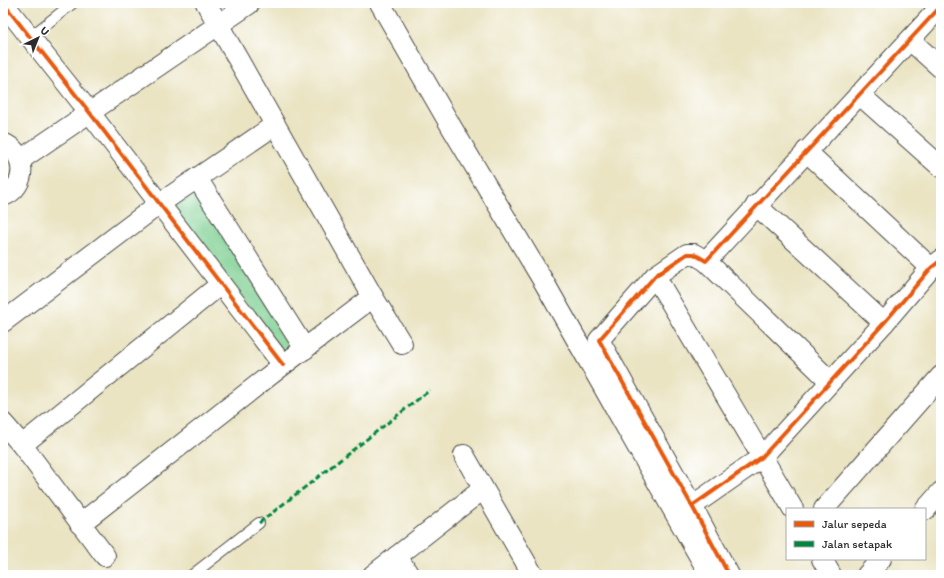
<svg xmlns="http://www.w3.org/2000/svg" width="944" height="578" font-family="Itim,sans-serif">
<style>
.green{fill:#7dcf91;stroke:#547d5e}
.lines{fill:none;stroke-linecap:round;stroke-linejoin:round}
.service-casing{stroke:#484742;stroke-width:12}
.minor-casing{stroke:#484742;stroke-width:22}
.service{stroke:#fff;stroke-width:10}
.minor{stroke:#fff;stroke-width:20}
.quiet{stroke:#00873e;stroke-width:3;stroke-dasharray:6 3;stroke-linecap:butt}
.cycleway-casing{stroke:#fff;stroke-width:6}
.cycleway{stroke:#e8590c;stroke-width:4}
</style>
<rect width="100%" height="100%" fill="#fff"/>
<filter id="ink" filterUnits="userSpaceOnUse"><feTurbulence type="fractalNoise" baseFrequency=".025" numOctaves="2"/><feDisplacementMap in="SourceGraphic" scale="8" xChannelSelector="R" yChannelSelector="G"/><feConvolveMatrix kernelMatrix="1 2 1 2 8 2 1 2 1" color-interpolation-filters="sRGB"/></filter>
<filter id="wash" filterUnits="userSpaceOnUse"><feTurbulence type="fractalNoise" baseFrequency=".012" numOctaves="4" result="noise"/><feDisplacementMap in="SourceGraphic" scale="16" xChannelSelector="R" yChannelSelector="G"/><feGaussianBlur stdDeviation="0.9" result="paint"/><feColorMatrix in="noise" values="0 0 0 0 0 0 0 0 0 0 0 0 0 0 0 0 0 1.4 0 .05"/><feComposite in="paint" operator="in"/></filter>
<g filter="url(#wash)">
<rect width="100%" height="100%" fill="#eae4c3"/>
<polygon class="green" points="193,187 292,346 283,353 169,205"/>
</g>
<g filter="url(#ink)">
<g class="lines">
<g class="service-casing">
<g id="service">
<polyline points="30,37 73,3"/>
<polyline points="192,575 259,523"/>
</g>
</g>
<g class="minor-casing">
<g id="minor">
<polyline points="3,3 90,113 283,365"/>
<polyline points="206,3 373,297 402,344"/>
<polyline points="380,3 452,128 545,284 710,575"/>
<polyline points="910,40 941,68"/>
<polyline points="859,94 941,167"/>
<path d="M3 143C27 152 28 187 3 196"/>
<polyline points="806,151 931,268"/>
<polyline points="20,160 249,4"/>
<polyline points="197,178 305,349"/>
<polyline points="756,205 884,323"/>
<polyline points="706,261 830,381"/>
<polyline points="655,276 793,509"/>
<polyline points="3,322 159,204 275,125"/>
<polyline points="3,423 22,445 105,556"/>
<polyline points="22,445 221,284"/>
<polyline points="464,455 533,575"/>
<polyline points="692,506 599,340 655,276 687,254 694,254 706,261 941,6"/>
<polyline points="824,509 941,376"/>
<polyline points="925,510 941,492"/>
<polyline points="80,524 283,365 373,297"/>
<polyline points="397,556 409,575"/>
<polyline points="822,559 831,575"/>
<polyline points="373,575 483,489"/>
<polyline points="729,575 692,506 762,457 884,323 931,268 941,260"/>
<polyline points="867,575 881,559"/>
</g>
</g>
<use href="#service" class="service"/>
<use href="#minor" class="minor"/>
<polyline class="quiet" points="259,523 430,390"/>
<g class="cycleway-casing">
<g id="cycleway">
<polyline points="3,3 90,113 283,365"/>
<polyline points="692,506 599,340 655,276 687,254 694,254 706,261 941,6"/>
<polyline points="729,575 692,506 762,457 884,323 931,268 941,260"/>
</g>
</g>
<use href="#cycleway" class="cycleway"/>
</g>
</g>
<rect width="944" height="578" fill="none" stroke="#fff" stroke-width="16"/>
<rect x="786" y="508" width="140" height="52" fill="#ffffff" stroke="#aaaaaa"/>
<rect x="794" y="521" width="20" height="6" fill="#e8590c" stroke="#aaaaaa"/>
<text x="822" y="528" font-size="12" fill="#2b2b2b">Jalur sepeda</text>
<rect x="794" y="541" width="20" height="6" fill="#00873e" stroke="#aaaaaa"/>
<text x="822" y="548" font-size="12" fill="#2b2b2b">Jalan setapak</text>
<g transform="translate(38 38) rotate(43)" stroke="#ffffff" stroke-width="3" paint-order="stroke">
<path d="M0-3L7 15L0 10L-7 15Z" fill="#2b2b2b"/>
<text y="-6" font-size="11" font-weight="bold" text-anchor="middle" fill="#2b2b2b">U</text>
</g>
</svg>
